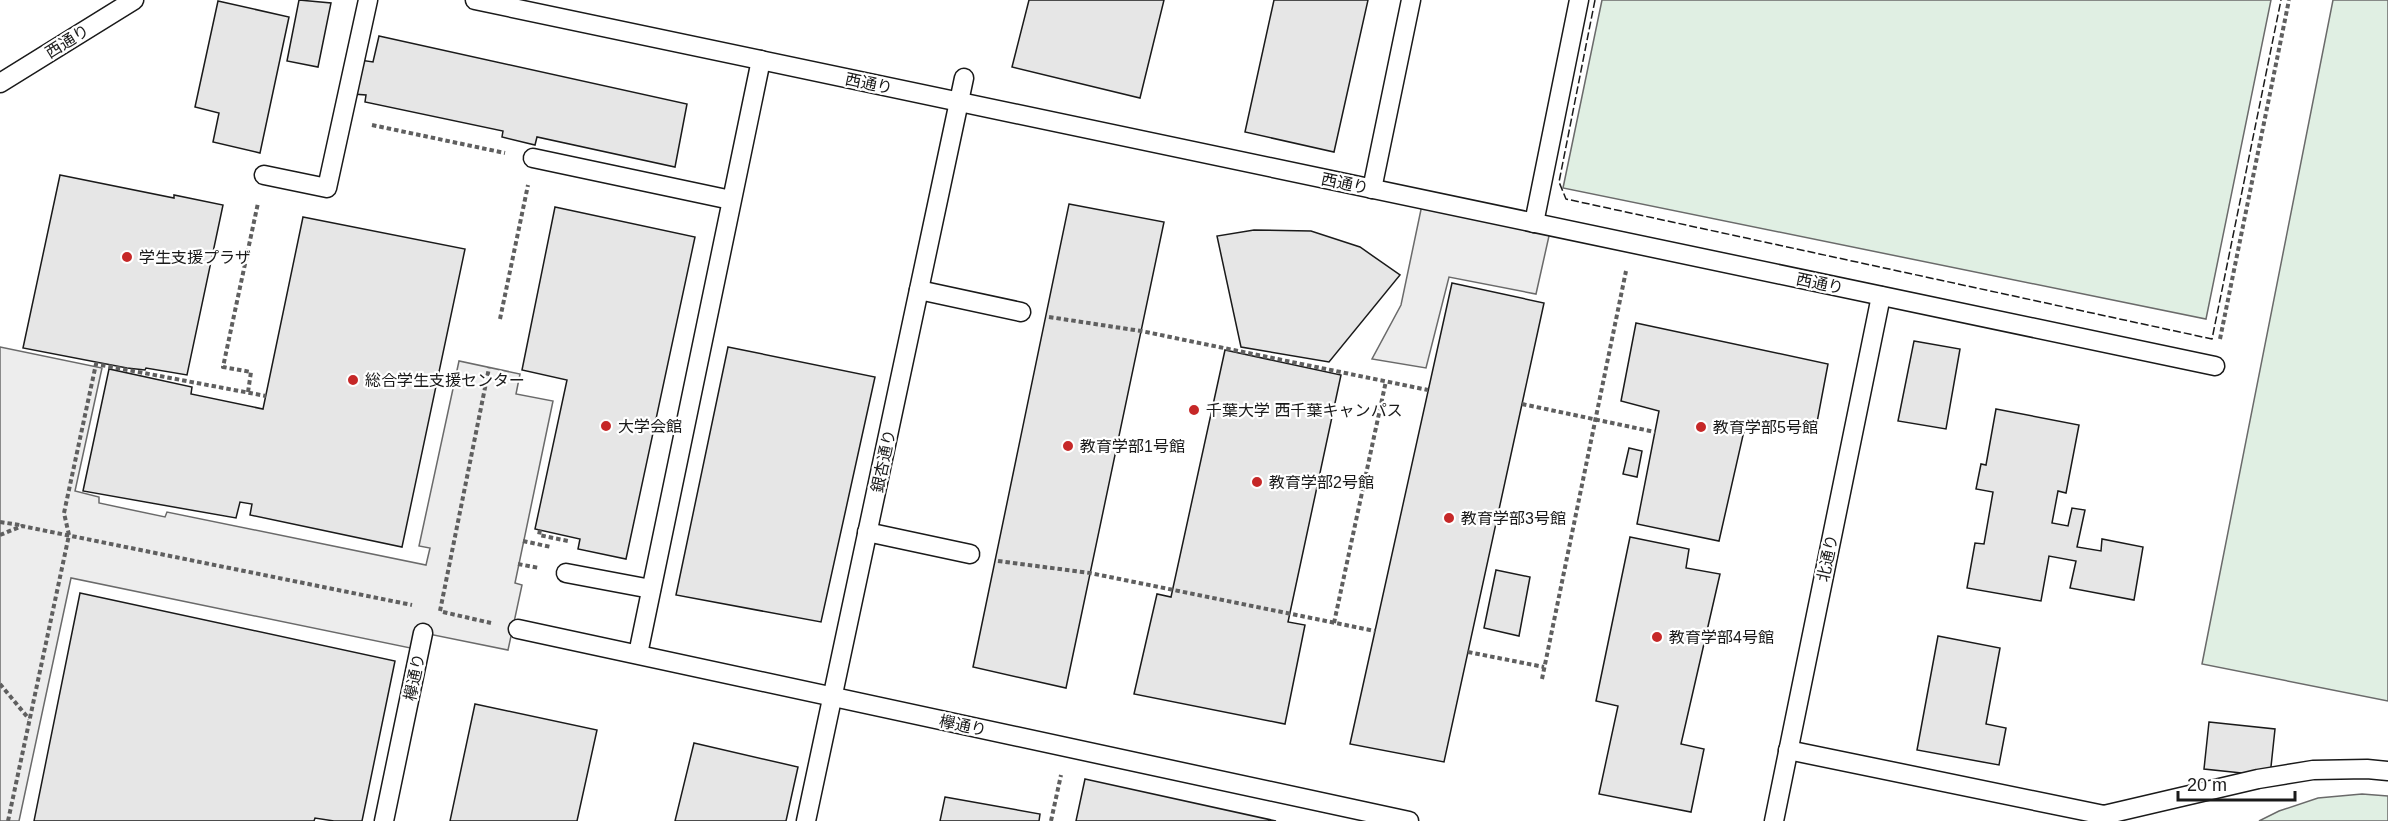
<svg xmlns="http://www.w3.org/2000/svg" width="2388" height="821" font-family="Arial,'Noto Sans JP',sans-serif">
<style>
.green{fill:#e0efe3;stroke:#6a6a6a;stroke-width:1.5}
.parking{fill:#ededed;stroke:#6a6a6a;stroke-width:1.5}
.building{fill:#e6e6e6;stroke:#1a1a1a;stroke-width:1.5}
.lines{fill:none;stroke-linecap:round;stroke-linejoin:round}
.lane-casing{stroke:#1a1a1a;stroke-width:21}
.path{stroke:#5f5f5f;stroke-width:4;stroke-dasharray:4.5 3;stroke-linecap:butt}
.lane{stroke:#fff;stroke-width:18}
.fence{stroke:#1a1a1a;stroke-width:1.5;stroke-dasharray:8 3;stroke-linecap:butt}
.poi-dot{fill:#c62828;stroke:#fff;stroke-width:2}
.labels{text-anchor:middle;stroke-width:4.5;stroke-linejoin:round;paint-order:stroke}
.street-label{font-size:16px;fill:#1a1a1a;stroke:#fff}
.poi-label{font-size:16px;fill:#1a1a1a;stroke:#fff;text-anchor:start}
</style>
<rect width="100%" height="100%" fill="#fff"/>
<g class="green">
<polygon points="1602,0 2271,0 2206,319 1563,188"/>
<polygon points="2333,0 2388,0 2388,701 2202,664"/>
<polygon points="2362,794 2388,796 2388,821 2259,821 2279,811 2318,798"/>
</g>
<g class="parking">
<polygon points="1423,200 1551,227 1536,294 1449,277 1426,368 1372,359 1401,305"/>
<polygon points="0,347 102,368 75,491 99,497 99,503 165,517 167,512 426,565 430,548 419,546 459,361 520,374 516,394 553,401 515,583 522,585 508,650 429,634 420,650 71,578 19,821 0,821"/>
</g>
<g class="building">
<polygon points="299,0 331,3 318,67 287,61"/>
<polygon points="1029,0 1164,0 1140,98 1012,67"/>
<polygon points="1274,0 1368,0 1334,152 1245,132"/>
<polygon points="218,1 289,17 260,153 213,142 219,113 195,107"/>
<polygon points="379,36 687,104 675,167 537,137 535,145 502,137 503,131 365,102 366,95 353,94 360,60 373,62"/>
<polygon points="60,175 174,198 174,195 223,205 187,375 146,368 145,370 127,368 23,348"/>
<polygon points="1069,204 1164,222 1066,688 973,667"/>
<polygon points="555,207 695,237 626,559 578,549 580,539 535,529 567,380 522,370"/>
<polygon points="303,217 465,249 402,547 250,515 252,504 240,502 236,518 83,491 109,369 192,387 191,394 263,409"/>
<polygon points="1254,230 1311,231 1360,247 1400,275 1329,362 1241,347 1217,236"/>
<polygon points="1452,283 1544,303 1444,762 1350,744"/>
<polygon points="1636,323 1828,364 1815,433 1746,422 1719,541 1637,524 1659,411 1621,401"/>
<polygon points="1914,341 1960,349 1946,429 1898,421"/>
<polygon points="728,347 875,377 821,622 676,595"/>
<polygon points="1225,350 1341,375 1288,622 1305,625 1285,724 1134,694 1157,594 1171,597"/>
<polygon points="1996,409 2079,425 2066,493 2058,491 2052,523 2068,526 2072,508 2085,510 2077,547 2101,551 2102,539 2143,547 2134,600 2070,588 2076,561 2049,556 2041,601 1967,588 1975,543 1984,544 1993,492 1976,489 1981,464 1986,465"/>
<polygon points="1629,448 1642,451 1637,477 1623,474"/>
<polygon points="1630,537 1689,549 1686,568 1720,574 1681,744 1704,749 1691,812 1599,794 1618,706 1596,701"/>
<polygon points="1496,570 1530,577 1519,636 1484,628"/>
<polygon points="80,593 395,661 362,821 334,821 315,818 314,821 34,821"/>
<polygon points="1938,636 2000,648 1986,724 2006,728 1999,765 1917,750"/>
<polygon points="475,704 597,730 577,821 450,821"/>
<polygon points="2209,722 2275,729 2270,776 2204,769"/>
<polygon points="694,743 798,767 786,821 675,821"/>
<polygon points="1085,779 1276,821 1076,821"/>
<polygon points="945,797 1040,814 1039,821 940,821"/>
</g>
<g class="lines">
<g class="lane-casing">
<g id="lane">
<polyline points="475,0 2215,366"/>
<polyline points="0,83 134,0"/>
<polyline points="533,158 731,200"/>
<polyline points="264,175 327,188 368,0"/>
<polyline points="1372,189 1411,0"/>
<polyline points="1534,223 1579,0"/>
<polyline points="919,290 1021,312"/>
<polyline points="867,532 970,554"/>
<polyline points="566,573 651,589"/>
<polyline points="518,629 1409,821"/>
<polyline points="638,654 761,60"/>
<polyline points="1788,750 2104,815 2258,779 2313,770 2367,769 2388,771"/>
<polyline points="384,821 423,633"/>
<polyline points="806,821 964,78"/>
<polyline points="1774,821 1881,296"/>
</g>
</g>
<g class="path">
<polyline points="372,125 505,153"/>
<polyline points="1049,317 1141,331 1428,390"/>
<polyline points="500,319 528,185"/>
<polyline points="2220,339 2289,0"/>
<polyline points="248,392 251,372 223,367 258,203"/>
<polyline points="1522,404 1655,432"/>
<polyline points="0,522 20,525"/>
<polyline points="540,530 539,535 568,541"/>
<polyline points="0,535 22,526 412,605"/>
<polyline points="523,541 551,547"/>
<polyline points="998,561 1090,573 1375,631"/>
<polyline points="518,564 539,568"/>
<polyline points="440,611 489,368"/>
<polyline points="443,612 491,623"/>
<polyline points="1334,623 1386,381"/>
<polyline points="1468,652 1544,667"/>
<polyline points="1542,679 1626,271"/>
<polyline points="0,684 29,719"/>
<polyline points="8,821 69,535 64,513 96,364 266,396"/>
<polyline points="1051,821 1061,775"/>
</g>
<use href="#lane" class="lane"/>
<polyline class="fence" points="1595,0 1559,182 1566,199 2212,339 2281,0"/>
</g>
<g class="poi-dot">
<circle cx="127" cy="257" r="6"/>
<circle cx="353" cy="380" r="6"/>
<circle cx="1194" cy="410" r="6"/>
<circle cx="606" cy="426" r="6"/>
<circle cx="1701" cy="427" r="6"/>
<circle cx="1068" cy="446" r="6"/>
<circle cx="1257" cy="482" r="6"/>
<circle cx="1449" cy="518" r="6"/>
<circle cx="1657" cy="637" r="6"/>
</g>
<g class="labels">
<g class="street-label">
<text transform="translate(67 41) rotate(-32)" y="6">西通り</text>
<text transform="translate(869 83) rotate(12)" y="6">西通り</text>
<text transform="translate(1345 183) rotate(12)" y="6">西通り</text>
<text transform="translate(1820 283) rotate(12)" y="6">西通り</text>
<text transform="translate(883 461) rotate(-78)" y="6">銀杏通り</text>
<text transform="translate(1827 558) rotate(-78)" y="6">北通り</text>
<text transform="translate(414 677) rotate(-78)" y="6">欅通り</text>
<text transform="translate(963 725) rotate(12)" y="6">欅通り</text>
</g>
<g class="poi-label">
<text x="139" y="263">学生支援プラザ</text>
<text x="365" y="386">総合学生支援センター</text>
<text x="1206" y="416">千葉大学 西千葉キャンパス</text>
<text x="618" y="432">大学会館</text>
<text x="1713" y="433">教育学部5号館</text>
<text x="1080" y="452">教育学部1号館</text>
<text x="1269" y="488">教育学部2号館</text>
<text x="1461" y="524">教育学部3号館</text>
<text x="1669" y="643">教育学部4号館</text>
</g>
</g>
<path d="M2178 791v9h117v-9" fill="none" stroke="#1a1a1a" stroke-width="3"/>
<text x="2187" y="791" font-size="18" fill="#1a1a1a" stroke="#ffffff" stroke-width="4.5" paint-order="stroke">20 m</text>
</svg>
